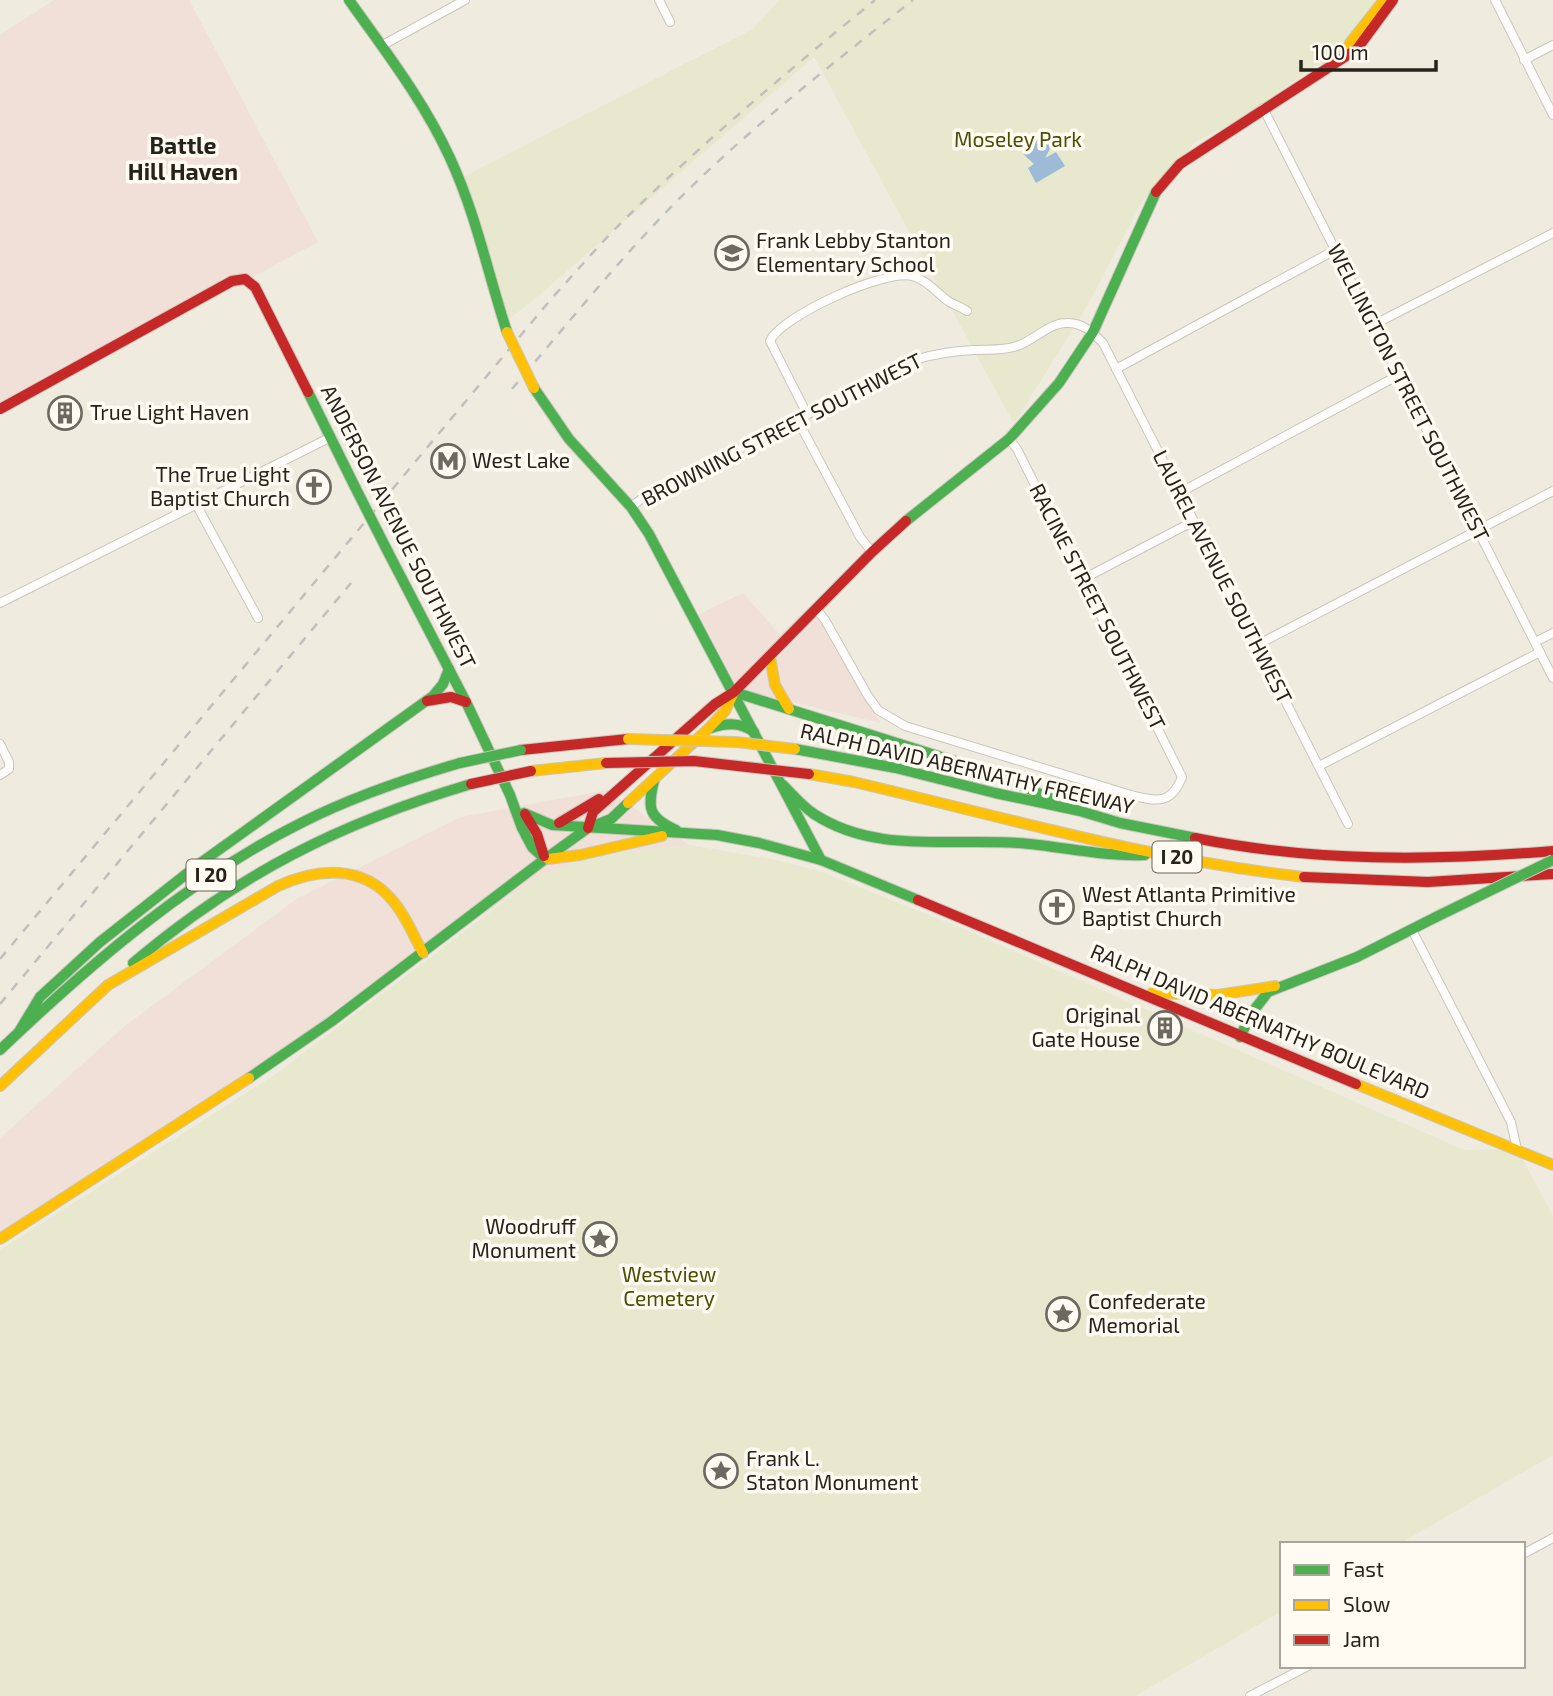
<svg xmlns="http://www.w3.org/2000/svg" width="1553" height="1696" font-family="'Exo 2',sans-serif">
<style>
.commercial{fill:#f0e0d7}
.green{fill:#e7e8cd}
.water{fill:#9dbad7}
.lines{fill:none;stroke-linecap:round;stroke-linejoin:round}
.street-casing{stroke:#cac6bc;stroke-width:10}
.fast-casing{stroke:#cac6bc;stroke-width:12}
.slow-casing{stroke:#cac6bc;stroke-width:12}
.jam-casing{stroke:#cac6bc;stroke-width:12}
.street{stroke:#fdfcfa;stroke-width:8}
.fast{stroke:#4caf50;stroke-width:10}
.slow{stroke:#ffc107;stroke-width:10}
.jam{stroke:#c62828;stroke-width:10}
.rail{stroke:#c0bfbc;stroke-width:2.5;stroke-dasharray:9 9;stroke-linecap:butt}
.fast-bridge-casing{stroke:#cac6bc;stroke-width:12;stroke-linecap:butt}
.slow-bridge-casing{stroke:#cac6bc;stroke-width:12;stroke-linecap:butt}
.jam-bridge-casing{stroke:#cac6bc;stroke-width:12;stroke-linecap:butt}
.fast-bridge{stroke:#4caf50;stroke-width:10}
.slow-bridge{stroke:#ffc107;stroke-width:10}
.jam-bridge{stroke:#c62828;stroke-width:10}
.labels{text-anchor:middle;stroke-width:7;stroke-linejoin:round;paint-order:stroke}
.shield{fill:#fffbf3;stroke:#67645c;stroke-width:2}
.shield-label{font-size:19px;font-weight:bold;fill:#26231b}
.park-label{font-size:21px;fill:#494f03;stroke:#fffbf3}
.poi-label{font-size:21px;fill:#26231b;stroke:#fffbf3;text-anchor:start}
.street-label{font-size:21px;fill:#26231b;stroke:#fffbf3}
.neighbourhood-label{font-size:23px;font-weight:bold;fill:#26231b;stroke:#fffbf3}
</style>
<rect width="100%" height="100%" fill="#f0ebdf"/>
<g class="commercial">
<polygon points="54,0 189,0 318,242 0,412 0,35"/>
<polygon points="743,593 780,635 808,607 822,622 864,699 881,723 761,695 735,683 699,614"/>
<polygon points="607,790 689,845 595,855 535,878 355,1005 0,1240 0,1138 126,1025 298,898 461,817"/>
</g>
<g class="green">
<polygon points="780,0 1385,0 1363,48 1314,67 1236,122 1196,141 1142,202 1087,306 1014,424 814,57 531,302 506,321 457,180 753,29"/>
<polygon points="689,845 772,859 822,872 968,931 1464,1150 1517,1149 1553,1216 1553,1455 1399,1544 1282,1544 1282,1611 1135,1696 0,1696 0,1250 273,1076 535,878 595,855"/>
</g>
<polygon class="water" points="1038,135 1052,145 1045,158 1056,152 1065,166 1036,183 1028,168 1034,164 1023,154"/>
<g class="lines">
<g class="street-casing">
<g id="street">
<polyline points="659,0 670,22"/>
<polyline points="1495,0 1553,115"/>
<polyline points="381,46 465,0"/>
<polyline points="1524,60 1553,45"/>
<polyline points="1263,108 1553,678"/>
<polyline points="1373,325 1553,233"/>
<polyline points="1116,369 1335,250"/>
<path d="M807 414 770 341C781 316 885 269 912 276 927 280 936 292 948 301 954 305 961 307 967 311"/>
<polyline points="797,419 860,537 872,552"/>
<polyline points="1179,493 1397,376"/>
<polyline points="196,504 258,618"/>
<path d="M631 507 640 500 914 360C934 354 952 351 973 350 988 349 1002 351 1017 346 1033 341 1049 323 1066 323 1082 322 1092 332 1103 343L1348 824"/>
<polyline points="1083,579 1194,521"/>
<polyline points="0,603 331,437"/>
<path d="M817 610 825 620 868 696 878 710 905 726 1131 795C1155 801 1171 806 1182 777L1017 449 1009 439"/>
<polyline points="1535,642 1553,633"/>
<polyline points="1257,645 1553,491"/>
<polyline points="0,744 9,762 9,769 0,775"/>
<polyline points="1319,766 1540,652"/>
<polyline points="1412,930 1511,1122 1517,1149"/>
<polyline points="1523,1554 1553,1538"/>
<polyline points="1250,1696 1308,1666"/>
</g>
</g>
<g class="fast-casing">
<g id="fast">
<path d="M349 0C385 51 424 101 450 158 476 214 488 274 507 332"/>
<polyline points="534,388 569,439 631,507 649,534 821,860"/>
<polyline points="308,392 355,487"/>
<polyline points="906,521 1009,439 1059,383 1093,332 1156,192"/>
<polyline points="388,552 466,702 510,795 522,828 532,847 545,859"/>
<polyline points="734,692 989,772 1050,798"/>
<path d="M711 728C727 723 740 722 754 732"/>
<polyline points="795,749 896,768 995,793 1080,811 1120,823 1195,838"/>
<path d="M654 781C647 809 649 818 676 830"/>
<path d="M783 785C793 795 802 806 814 814 875 854 949 838 1018 843 1061 846 1102 857 1145 855"/>
<polyline points="524,813 552,825 717,835 759,843 821,860 918,900"/>
<path d="M133 963C238 874 340 823 471 784"/>
<polyline points="20,1030 40,997 100,942 199,864 433,696 443,684 449,669"/>
<polyline points="1240,1037 1251,1014 1268,992 1357,957 1436,917"/>
<path d="M0 1050C90 964 189 879 301 823 352 797 405 779 460 763"/>
<polyline points="249,1078 332,1021 545,859 588,828 611,819 628,803"/>
</g>
</g>
<g class="slow-casing">
<g id="slow">
<polyline points="1345,54 1350,43 1384,0"/>
<polyline points="770,657 775,685 789,709"/>
<polyline points="531,771 606,763"/>
<path d="M809 774 854 782C1003 817 1151 860 1304 877"/>
<polyline points="628,803 708,729 725,711 734,692"/>
<polyline points="548,859 580,855 662,836"/>
<polyline points="1152,993 1218,995 1275,986"/>
<polyline points="1356,1084 1553,1165"/>
<path d="M0 1086 108 985 278 886C317 868 363 864 393 901 406 916 413 935 423 953"/>
<polyline points="0,1239 249,1078"/>
</g>
</g>
<g class="jam-casing">
<g id="jam">
<polyline points="1156,192 1180,164 1357,49 1393,0"/>
<polyline points="0,409 232,281 245,279 255,287 308,392"/>
<polyline points="427,701 451,697 466,702"/>
<polyline points="521,750 628,739"/>
<polyline points="525,814 537,834 544,856"/>
<polyline points="559,823 599,799"/>
<polyline points="588,828 593,812 715,704 734,692 872,552 906,521"/>
<path d="M1195 838C1313 862 1433 861 1553 851"/>
<polyline points="1304,877 1428,882 1553,874"/>
<polyline points="918,900 1356,1084"/>
</g>
</g>
<use href="#street" class="street"/>
<use href="#fast" class="fast"/>
<use href="#slow" class="slow"/>
<use href="#jam" class="jam"/>
<g class="rail">
<path d="M512 389C565 327 616 263 674 204 747 130 831 65 913 0"/>
<path d="M0 959 552 298C575 273 597 247 621 223 701 144 788 71 875 0"/>
<polyline points="0,1004 351,583"/>
</g>
<g class="fast-bridge-casing">
<g id="fast-bridge">
<polyline points="355,487 388,552"/>
<polyline points="460,763 521,750"/>
<polyline points="1436,917 1553,860"/>
</g>
</g>
<g class="slow-bridge-casing">
<g id="slow-bridge">
<polyline points="507,332 534,388"/>
<polyline points="628,739 736,742 795,749"/>
</g>
</g>
<g class="jam-bridge-casing">
<g id="jam-bridge">
<polyline points="606,763 694,761 809,774"/>
<polyline points="471,784 531,771"/>
</g>
</g>
<use href="#fast-bridge" class="fast-bridge"/>
<use href="#slow-bridge" class="slow-bridge"/>
<use href="#jam-bridge" class="jam-bridge"/>
</g>
<defs>
<g id="school-ring" transform="scale(1.75)"><circle r="9.5" fill="#fffbf3" stroke="#6d6960" stroke-width="1.5"/><path d="M0-5L7-2L0 1L-7-2ZM-4 1L0 2.5L4 1V4Q0 6-4 4Z" fill="#6d6960"/></g>
<g id="building-ring" transform="scale(1.75)"><circle r="9.5" fill="#fffbf3" stroke="#6d6960" stroke-width="1.5"/><path d="M-4-6H4V6H1V3H-1V6H-4ZM-2.5-4.3h1.7v1.8h-1.7ZM.8-4.3h1.7v1.8H.8ZM-2.5-1h1.7V.8h-1.7ZM.8-1h1.7V.8H.8Z" fill="#6d6960"/></g>
<g id="metro-ring" transform="scale(1.75)"><circle r="9.5" fill="#fffbf3" stroke="#6d6960" stroke-width="1.5"/><path d="M-5.5 5V-5H-3L0 0L3-5H5.5V5H3V-.5L0 4L-3-.5V5Z" fill="#6d6960"/></g>
<g id="church-ring" transform="scale(1.75)"><circle r="9.5" fill="#fffbf3" stroke="#6d6960" stroke-width="1.5"/><path d="M-1.2-6h2.4v3.5h3.3v2.4h-3.3V6h-2.4V-.1h-3.3v-2.4h3.3Z" fill="#6d6960"/></g>
<g id="sight-ring" transform="scale(1.75)"><circle r="9.5" fill="#fffbf3" stroke="#6d6960" stroke-width="1.5"/><path d="M0-6L1.8-2.2L6-1.7L2.9 1.2L3.7 5.4L0 3.3L-3.7 5.4L-2.9 1.2L-6-1.7L-1.8-2.2Z" fill="#6d6960"/></g>
</defs>
<g fill-rule="evenodd">
<use href="#school-ring" x="732" y="253"/>
<use href="#building-ring" x="65" y="413"/>
<use href="#metro-ring" x="448" y="461"/>
<use href="#church-ring" x="314" y="487"/>
<use href="#church-ring" x="1057" y="907"/>
<use href="#building-ring" x="1165" y="1028"/>
<use href="#sight-ring" x="600" y="1239"/>
<use href="#sight-ring" x="1063" y="1314"/>
<use href="#sight-ring" x="721" y="1471"/>
</g>
<g class="labels">
<g class="shield">
<rect x="1152.5" y="841.5" width="49" height="31" rx="5"/>
<rect x="186.5" y="859.5" width="49" height="31" rx="5"/>
</g>
<g class="shield-label">
<text x="1177" y="864">I 20</text>
<text x="211" y="882">I 20</text>
</g>
<g class="park-label">
<text x="1018" y="147">Moseley Park</text>
<text x="669" y="1282">Westview<tspan x="669" dy="24">Cemetery</tspan></text>
</g>
<g class="poi-label">
<text x="756" y="248">Frank Lebby Stanton<tspan x="756" dy="24">Elementary School</tspan></text>
<text x="90" y="420">True Light Haven</text>
<text x="472" y="468">West Lake</text>
<text x="290" y="482" text-anchor="end">The True Light<tspan x="290" dy="24">Baptist Church</tspan></text>
<text x="1082" y="902">West Atlanta Primitive<tspan x="1082" dy="24">Baptist Church</tspan></text>
<text x="1140" y="1023" text-anchor="end">Original<tspan x="1140" dy="24">Gate House</tspan></text>
<text x="576" y="1234" text-anchor="end">Woodruff<tspan x="576" dy="24">Monument</tspan></text>
<text x="1088" y="1309">Confederate<tspan x="1088" dy="24">Memorial</tspan></text>
<text x="746" y="1466">Frank L.<tspan x="746" dy="24">Staton Monument</tspan></text>
</g>
<g class="street-label">
<text transform="translate(1408 393) rotate(63)" y="7">WELLINGTON STREET SOUTHWEST</text>
<text transform="translate(782 430) rotate(-27)" y="7">BROWNING STREET SOUTHWEST</text>
<text transform="translate(398 527) rotate(63)" y="7">ANDERSON AVENUE SOUTHWEST</text>
<text transform="translate(1222 577) rotate(63)" y="7">LAUREL AVENUE SOUTHWEST</text>
<text transform="translate(1097 607) rotate(63)" y="7">RACINE STREET SOUTHWEST</text>
<text transform="translate(967 769) rotate(13)" y="7">RALPH DAVID ABERNATHY FREEWAY</text>
<text transform="translate(1260 1022) rotate(23)" y="7">RALPH DAVID ABERNATHY BOULEVARD</text>
</g>
<g class="neighbourhood-label">
<text x="183" y="154">Battle<tspan x="183" dy="26">Hill Haven</tspan></text>
</g>
</g>
<rect x="1280" y="1542" width="245" height="126" fill="#fffbf3" stroke="#a8a59d" stroke-width="2"/>
<rect x="1294" y="1565" width="35" height="10" fill="#4caf50" stroke="#a8a59d" stroke-width="2"/>
<text x="1343" y="1577" font-size="21" fill="#26231b">Fast</text>
<rect x="1294" y="1600" width="35" height="10" fill="#ffc107" stroke="#a8a59d" stroke-width="2"/>
<text x="1343" y="1612" font-size="21" fill="#26231b">Slow</text>
<rect x="1294" y="1635" width="35" height="10" fill="#c62828" stroke="#a8a59d" stroke-width="2"/>
<text x="1343" y="1647" font-size="21" fill="#26231b">Jam</text>
<path d="M1301 60v10h135v-10" fill="none" stroke="#26231b" stroke-width="3.5"/>
<text x="1312" y="60" font-size="21" fill="#26231b" stroke="#fffbf3" stroke-width="5" paint-order="stroke">100 m</text>
</svg>
